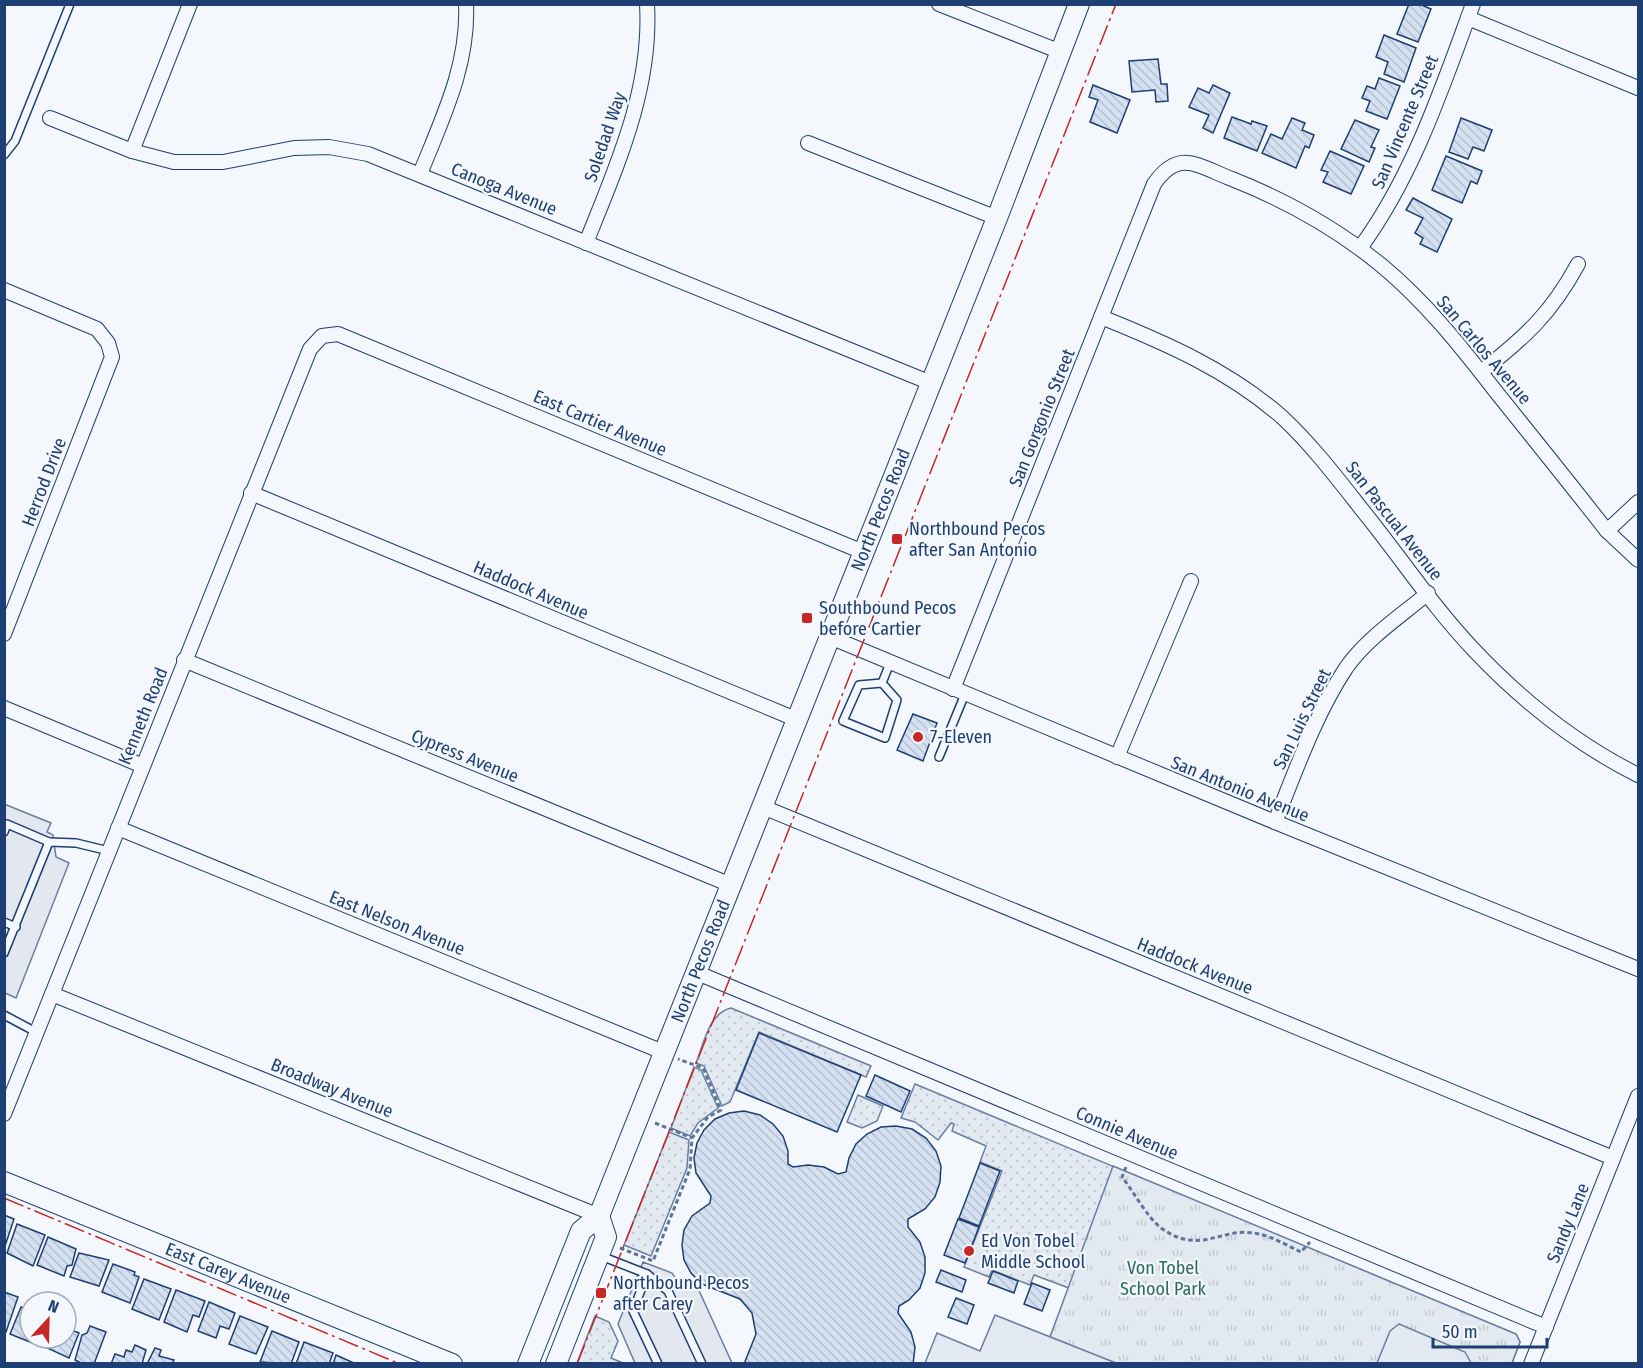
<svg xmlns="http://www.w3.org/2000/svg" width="1643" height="1368" font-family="'Fira Sans Condensed',sans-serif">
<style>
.grass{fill:url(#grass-dots);stroke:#687fa3;stroke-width:1.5}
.park{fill:url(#park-tufts);stroke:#687fa3;stroke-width:1.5}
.pitch{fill:#e3e9f0;stroke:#687fa3;stroke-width:1.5}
.parking{fill:#e3e8f0;stroke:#687fa3;stroke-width:1.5}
.building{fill:url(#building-back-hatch);stroke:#1d3f73;stroke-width:1.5}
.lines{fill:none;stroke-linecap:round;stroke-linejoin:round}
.service-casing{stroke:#1d3f73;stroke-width:10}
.minor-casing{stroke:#1d3f73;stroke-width:16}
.secondary-casing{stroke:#1d3f73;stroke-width:22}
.path{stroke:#5e769c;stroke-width:3;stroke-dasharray:4.5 3;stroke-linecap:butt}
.service{stroke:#f4f7fb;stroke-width:7}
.minor{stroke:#f4f7fb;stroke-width:14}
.secondary{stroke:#f4f7fb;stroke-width:20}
.power{stroke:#c62828;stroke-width:1.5;stroke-dasharray:21 4.5 3 4.5;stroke-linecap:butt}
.poi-dot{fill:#c62828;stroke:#f4f7fb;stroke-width:2}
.labels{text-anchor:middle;stroke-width:4.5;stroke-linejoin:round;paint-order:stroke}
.street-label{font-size:18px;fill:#1d3f73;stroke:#f4f7fb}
.poi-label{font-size:18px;fill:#1d3f73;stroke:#f4f7fb;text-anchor:start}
.park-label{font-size:18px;fill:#2c6c60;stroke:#f4f7fb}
</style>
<defs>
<pattern id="grass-dots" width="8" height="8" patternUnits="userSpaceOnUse" patternTransform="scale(1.5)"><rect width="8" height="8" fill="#e3e9f0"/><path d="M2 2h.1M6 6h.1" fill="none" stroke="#c2c9d1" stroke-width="1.8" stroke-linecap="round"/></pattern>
<pattern id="park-tufts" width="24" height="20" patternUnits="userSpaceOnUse" patternTransform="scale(1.5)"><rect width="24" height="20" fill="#e3e9f0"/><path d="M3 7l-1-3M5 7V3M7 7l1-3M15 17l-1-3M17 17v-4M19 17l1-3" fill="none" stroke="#c2c9d1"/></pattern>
<pattern id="building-back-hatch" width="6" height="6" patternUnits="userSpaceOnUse" patternTransform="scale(1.5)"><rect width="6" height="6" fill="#d5e0f0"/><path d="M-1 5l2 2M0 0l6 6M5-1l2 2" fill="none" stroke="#b6c1d1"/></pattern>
</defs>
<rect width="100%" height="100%" fill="#f4f7fb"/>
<g class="grass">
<path d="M731 1008 871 1066 866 1077 759 1032 730 1102 722 1106 704 1066 696 1063C704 1043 709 1013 731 1008Z"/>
<polygon points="694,1067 701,1070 718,1108 698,1123 690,1136 671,1128"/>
<polygon points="915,1084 1516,1334 1520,1342 1512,1363 1116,1363 1050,1337 1069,1288 1034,1275 1030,1285 992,1270 989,1277 964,1267 1002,1171 980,1162 986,1146 952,1131 954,1124 951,1123 938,1140 915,1122 901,1118"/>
<polygon points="858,1095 883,1106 877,1121 862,1128 847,1122"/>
<polygon points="669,1132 689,1140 687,1168 651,1256 624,1245"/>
<polygon points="595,1316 609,1322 618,1341 611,1358 623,1363 577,1363"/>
</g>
<polygon class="park" points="1113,1166 1516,1334 1520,1342 1512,1363 1116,1364 1050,1337"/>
<g class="pitch">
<polygon points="995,1315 1116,1363 925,1363 937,1333 980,1351"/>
<polygon points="1399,1324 1465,1352 1471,1363 1377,1363 1390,1331"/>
</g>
<g class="parking">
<polygon points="4,804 51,823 47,832 53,835 56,857 69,863 16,998 5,993"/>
<polygon points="643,1262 672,1273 683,1289 696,1284 732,1363 635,1363 618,1324"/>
</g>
<g class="building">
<polygon points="1409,4 1419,4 1431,9 1418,42 1397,34"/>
<polygon points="1384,35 1416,48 1404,82 1384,74 1388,62 1376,57"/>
<polygon points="1158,59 1161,84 1167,84 1168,101 1156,102 1155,90 1132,92 1129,61"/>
<polygon points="1379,78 1400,86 1387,119 1366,111 1370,101 1362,98 1367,86 1375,89"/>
<polygon points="1093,85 1130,100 1117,133 1090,122 1098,100 1089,97"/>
<polygon points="1213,85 1230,93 1213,133 1203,128 1209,115 1189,107 1198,88 1209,93"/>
<polygon points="1232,117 1251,124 1252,121 1267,126 1257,151 1224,138"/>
<polygon points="1292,118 1305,123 1302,130 1314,135 1309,148 1305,146 1296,168 1262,153 1271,134 1282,139"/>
<polygon points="1461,118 1492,130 1484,151 1473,147 1468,159 1449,152"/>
<polygon points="1355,120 1379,130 1371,147 1375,148 1369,162 1341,149"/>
<polygon points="1330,151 1364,166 1351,194 1323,182 1328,172 1321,170"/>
<polygon points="1446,156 1482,171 1477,184 1471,181 1462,203 1432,190"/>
<polygon points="1413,198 1452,219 1437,252 1420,244 1423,238 1415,233 1423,218 1406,210"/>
<polygon points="913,714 937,723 923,761 897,750"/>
<polygon points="759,1033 861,1075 837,1132 736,1090"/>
<polygon points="875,1075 910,1091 901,1112 866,1096"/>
<polygon points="744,1111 760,1115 773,1124 783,1136 788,1151 788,1164 793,1167 808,1165 824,1167 838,1174 846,1172 849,1158 856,1144 867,1134 881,1127 896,1126 912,1129 926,1138 936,1151 941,1166 940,1182 935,1197 925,1209 908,1219 908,1227 920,1242 925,1257 925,1273 920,1288 909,1300 899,1306 898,1313 911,1332 915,1347 913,1364 744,1364 756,1334 752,1313 740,1299 702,1284 691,1273 684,1260 682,1245 684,1230 692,1216 710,1203 711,1196 696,1173 694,1158 697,1143 704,1130 715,1119 729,1113"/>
<polygon points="980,1163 1000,1171 979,1226 959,1218"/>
<polygon points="4,1215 14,1219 5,1246 4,1246"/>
<polygon points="958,1219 979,1227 965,1263 944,1255"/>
<polygon points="17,1224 45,1235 33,1266 7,1253"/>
<polygon points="48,1237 76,1249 72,1265 67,1266 64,1276 37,1265"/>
<polygon points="79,1253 109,1260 99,1286 70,1277"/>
<polygon points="113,1264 135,1272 134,1275 139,1277 130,1303 102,1292"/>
<polygon points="941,1270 966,1280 962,1292 936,1282"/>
<polygon points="993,1271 1018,1281 1014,1293 988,1283"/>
<polygon points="144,1279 171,1289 159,1320 132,1309"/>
<polygon points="1032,1283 1050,1290 1042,1311 1024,1304"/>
<polygon points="176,1290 205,1301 199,1317 193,1315 187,1332 164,1322"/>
<polygon points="4,1292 18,1297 6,1332 4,1331"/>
<polygon points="956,1298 974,1305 967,1324 948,1317"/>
<polygon points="209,1302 235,1313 229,1329 220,1326 216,1338 198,1331"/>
<polygon points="21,1307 30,1311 30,1338 37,1338 35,1344 10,1334"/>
<polygon points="240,1316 268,1327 256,1354 229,1344"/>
<polygon points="90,1326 106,1332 94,1364 83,1364 75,1360 82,1335 87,1333"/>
<polygon points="66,1328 79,1333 69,1358 45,1347 49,1338 66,1338"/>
<polygon points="272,1331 299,1342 291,1364 260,1362"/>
<polygon points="304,1342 333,1353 329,1364 296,1364"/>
<polygon points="135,1345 146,1350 142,1364 111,1364 115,1354 124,1357 126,1350 132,1352"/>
<polygon points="155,1348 161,1350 159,1356 174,1360 172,1364 147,1364"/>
<polygon points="336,1355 356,1364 333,1364"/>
</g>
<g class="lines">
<g class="service-casing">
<g id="service">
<polyline points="4,155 15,141 70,4"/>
<polygon points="882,683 897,700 885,738 843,721 859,685"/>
<polyline points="882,683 890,663"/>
<polyline points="939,757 965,694"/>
<polyline points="4,832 7,824 49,842"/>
<polyline points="4,922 16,927"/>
<polyline points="4,953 49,842 76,843 109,851"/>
<polyline points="4,1015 36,1032"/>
<polyline points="601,1256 647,1274 668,1291 702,1364"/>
<polyline points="647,1274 633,1311 658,1364"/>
</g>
</g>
<g class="minor-casing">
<g id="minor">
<polyline points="939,4 1061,52"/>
<polyline points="1468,18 1638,88"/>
<polyline points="50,118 132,151 174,162 223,162 294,148 329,147 368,154 931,383"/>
<polyline points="808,143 997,218"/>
<polyline points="132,151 190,4"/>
<path d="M420 174C442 119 469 65 466 4"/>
<path d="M586 243C617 165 652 89 647 4"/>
<path d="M1360 248C1413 176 1442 88 1473 4"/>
<polyline points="4,290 97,329 108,343 112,357 4,634"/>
<path d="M1101 317C1166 343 1230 371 1283 418 1316 449 1343 486 1371 521 1405 564 1436 610 1473 649 1521 700 1576 744 1638 775"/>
<path d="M1481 372C1525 337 1551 314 1578 264"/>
<polyline points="251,493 798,720"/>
<polyline points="1607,531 1638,502"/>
<polyline points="830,637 1275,822 1638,969"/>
<polyline points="184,660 731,885"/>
<path d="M953 689 1154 184C1179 148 1198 166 1232 179 1285 200 1337 229 1381 265 1426 302 1462 348 1497 393 1534 439 1571 485 1607 531L1638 560"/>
<polyline points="4,708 143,766"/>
<polyline points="1117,757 1191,581"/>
<polyline points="763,807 1613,1158"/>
<path d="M1275 822C1296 770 1315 715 1346 668 1367 638 1401 616 1428 593"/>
<polyline points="118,828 663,1052"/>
<polyline points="695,972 1546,1327"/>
<polyline points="52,994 599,1216"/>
<polyline points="4,1114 310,349 322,336 338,334 863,552"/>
<polyline points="1531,1364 1638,1096"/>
</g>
</g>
<g class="secondary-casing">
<g id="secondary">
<path id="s1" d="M4 1182 452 1364"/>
<path id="s2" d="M528 1364 581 1231 599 1216 997 218 1079 4"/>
<polyline points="556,1364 606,1237 599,1216"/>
</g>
</g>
<g class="path">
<polyline points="655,1123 692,1138"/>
<path d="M1126 1167 1122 1177C1134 1192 1146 1216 1161 1228 1202 1257 1221 1225 1259 1234 1273 1237 1288 1246 1301 1252L1310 1242"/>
<polyline points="620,1248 653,1261 690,1169 692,1138 708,1117 721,1110 703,1068 678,1059"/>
</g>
<use href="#service" class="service"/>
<use href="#minor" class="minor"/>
<use href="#secondary" class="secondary"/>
<g class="power">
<polyline points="4,1198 400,1364"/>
<polyline points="577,1364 1116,4"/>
</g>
</g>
<g class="poi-dot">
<rect x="891" y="533" width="12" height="12" rx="3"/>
<rect x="801" y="612" width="12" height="12" rx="3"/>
<circle cx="918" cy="737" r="6"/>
<circle cx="969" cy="1251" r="6"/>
<rect x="595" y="1287" width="12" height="12" rx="3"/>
</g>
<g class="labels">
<g class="street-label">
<text transform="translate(1405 122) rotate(-67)" y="6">San Vincente Street</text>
<text transform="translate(605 137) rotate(-71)" y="6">Soledad Way</text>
<text transform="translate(504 189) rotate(22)" y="6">Canoga Avenue</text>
<text transform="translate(1484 350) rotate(50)" y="6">San Carlos Avenue</text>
<text transform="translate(1042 418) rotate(-68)" y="6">San Gorgonio Street</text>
<text transform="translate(600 423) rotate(23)" y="6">East Cartier Avenue</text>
<text transform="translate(44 482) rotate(-69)" y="6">Herrod Drive</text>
<text dy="6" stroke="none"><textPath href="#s2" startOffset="927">North Pecos Road</textPath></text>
<text transform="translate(1394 521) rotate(52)" y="6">San Pascual Avenue</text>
<text transform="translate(531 590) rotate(23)" y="6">Haddock Avenue</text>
<text transform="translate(143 716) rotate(-68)" y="6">Kenneth Road</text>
<text transform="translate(1302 719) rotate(-64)" y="6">San Luis Street</text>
<text transform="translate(465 756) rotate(22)" y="6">Cypress Avenue</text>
<text transform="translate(1240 789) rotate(22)" y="6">San Antonio Avenue</text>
<text transform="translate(397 923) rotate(22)" y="6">East Nelson Avenue</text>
<text dy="6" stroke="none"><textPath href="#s2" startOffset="441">North Pecos Road</textPath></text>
<text transform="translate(1195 966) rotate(22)" y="6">Haddock Avenue</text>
<text transform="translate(332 1088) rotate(22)" y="6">Broadway Avenue</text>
<text transform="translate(1127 1133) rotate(23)" y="6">Connie Avenue</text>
<text transform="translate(1568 1223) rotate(-68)" y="6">Sandy Lane</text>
<text dy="6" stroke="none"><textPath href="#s1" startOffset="242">East Carey Avenue</textPath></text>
</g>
<g class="poi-label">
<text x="909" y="535">Northbound Pecos<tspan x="909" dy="21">after San Antonio</tspan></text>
<text x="819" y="614">Southbound Pecos<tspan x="819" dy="21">before Cartier</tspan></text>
<text x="930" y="743">7-Eleven</text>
<text x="981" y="1247">Ed Von Tobel<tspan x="981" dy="21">Middle School</tspan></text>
<text x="613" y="1289">Northbound Pecos<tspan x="613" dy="21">after Carey</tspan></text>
</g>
<g class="park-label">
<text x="1163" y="1274">Von Tobel<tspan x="1163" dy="21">School Park</tspan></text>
</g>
</g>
<rect width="1643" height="1368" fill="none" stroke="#1d3f73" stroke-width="12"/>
<g transform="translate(48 1320) rotate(22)"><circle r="28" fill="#f4f7fb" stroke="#9eadc5" stroke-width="1.5"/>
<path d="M0-4.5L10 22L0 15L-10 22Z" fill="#c62828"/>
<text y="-9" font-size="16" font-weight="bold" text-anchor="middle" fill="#1d3f73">N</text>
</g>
<path d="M1433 1338v9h114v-9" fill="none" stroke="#1d3f73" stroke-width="3"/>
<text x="1442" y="1338" font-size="18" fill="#1d3f73" stroke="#f4f7fb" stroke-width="4.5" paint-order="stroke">50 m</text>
</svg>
